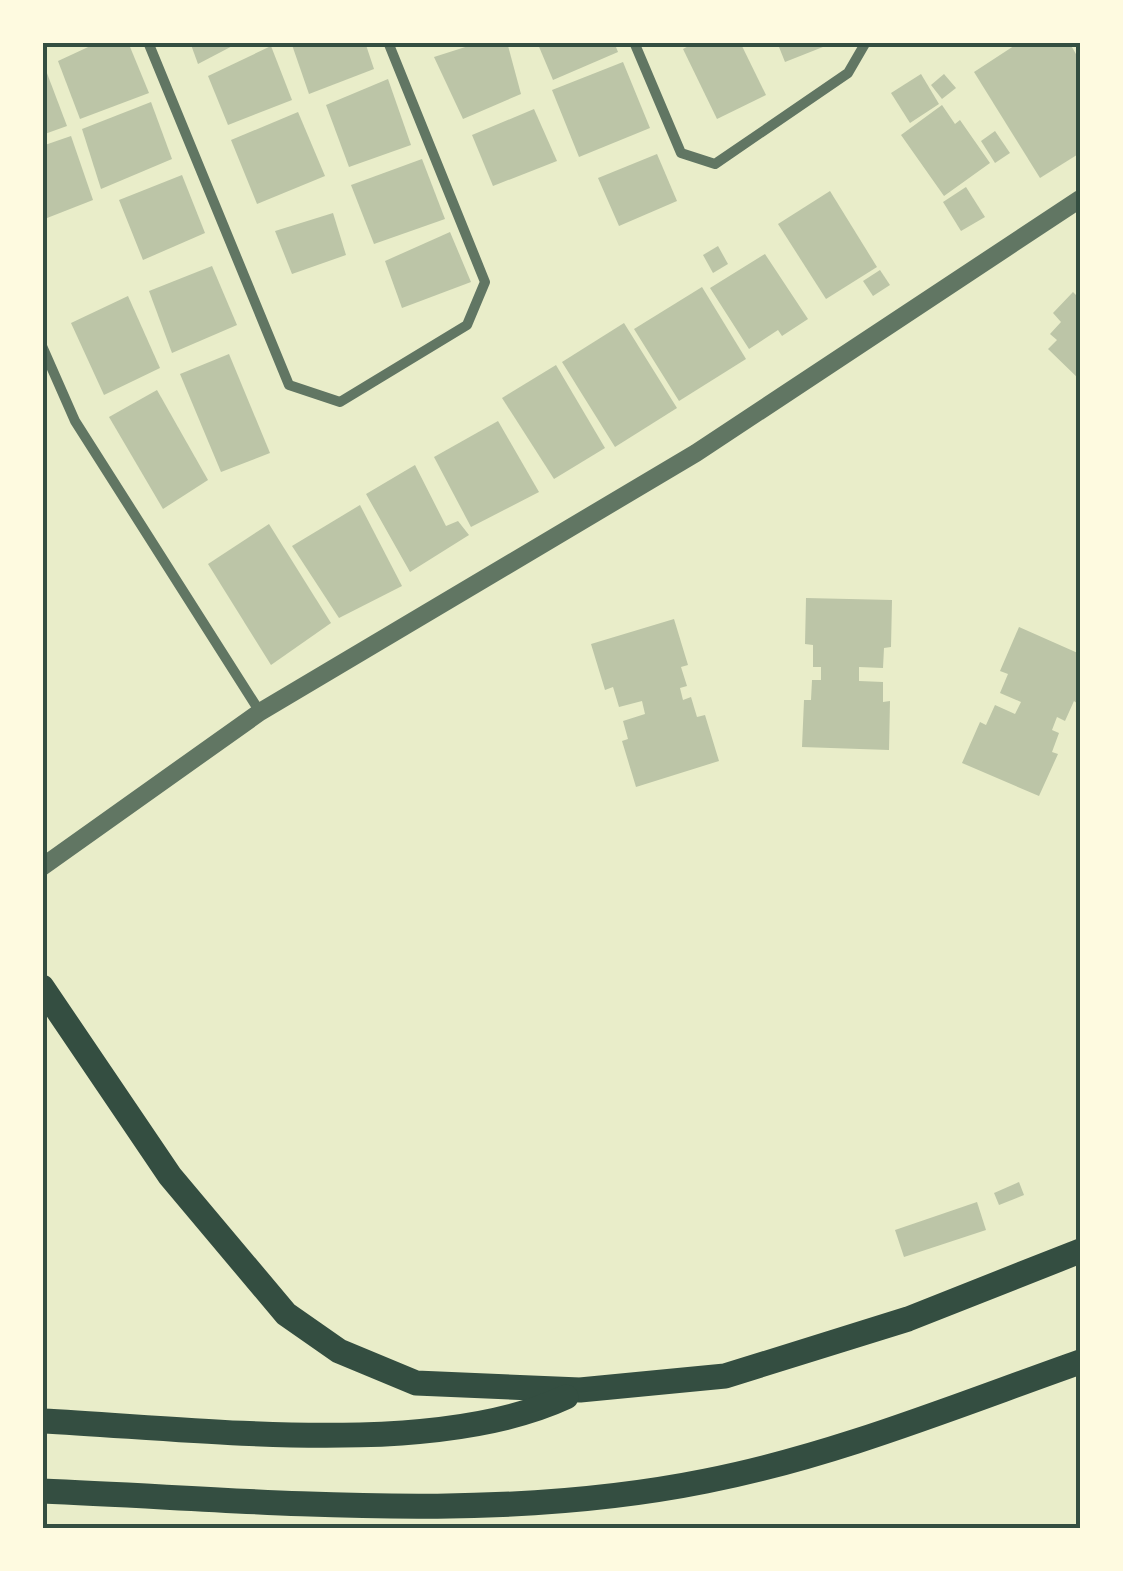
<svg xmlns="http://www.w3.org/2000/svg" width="1123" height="1571" font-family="Inter,sans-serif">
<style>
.building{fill:#bcc5a7}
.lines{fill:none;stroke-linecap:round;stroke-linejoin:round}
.minor{stroke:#617663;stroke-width:10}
.tertiary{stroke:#617663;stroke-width:18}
.primary{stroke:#344e41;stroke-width:25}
.neatline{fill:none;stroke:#344e41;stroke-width:4}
</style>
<rect width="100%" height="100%" fill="#e9edc9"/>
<g class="building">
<polygon points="99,42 128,42 149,93 80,119 58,61"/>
<polygon points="190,42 240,42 198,64"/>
<polygon points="291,42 365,42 374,69 309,94"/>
<polygon points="481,42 507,42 521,94 463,119 434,57"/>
<polygon points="537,42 614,42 618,52 553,80"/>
<polygon points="696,42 740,42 766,95 717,119 683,49"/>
<polygon points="777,42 833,42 833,43 785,62"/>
<polygon points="1020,42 1069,42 1080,61 1080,153 1040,178 974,72"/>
<polygon points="271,46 292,100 228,125 208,76"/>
<polygon points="42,60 67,126 42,135"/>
<polygon points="623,62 650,128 579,157 552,90"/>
<polygon points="921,74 939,104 910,123 891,93"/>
<polygon points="944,74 956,88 942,99 931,85"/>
<polygon points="388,79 411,145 349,167 326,105"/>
<polygon points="151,102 172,159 101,189 82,129"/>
<polygon points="942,105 955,124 960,120 990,163 944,196 901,135"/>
<polygon points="534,109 557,161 493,186 472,135"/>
<polygon points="298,112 325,176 257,204 231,140"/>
<polygon points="995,131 1010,153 995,163 981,141"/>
<polygon points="71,136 93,200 42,220 42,146"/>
<polygon points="657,154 677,201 619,226 598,178"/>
<polygon points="422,159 445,219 374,244 351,185"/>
<polygon points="182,175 205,233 143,260 119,200"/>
<polygon points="966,187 985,217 961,231 943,202"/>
<polygon points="830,191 877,267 826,299 778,224"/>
<polygon points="333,213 346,255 292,274 275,231"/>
<polygon points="450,232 471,282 402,308 385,261"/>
<polygon points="718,246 728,264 713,273 703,255"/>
<polygon points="765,254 808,319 782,336 778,330 749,349 710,288"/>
<polygon points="212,266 237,325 172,353 149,291"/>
<polygon points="880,270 890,285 873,296 863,281"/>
<polygon points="702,287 746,359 679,401 634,329"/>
<polygon points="1073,292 1080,299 1080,380 1048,349 1057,340 1050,334 1061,322 1053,313"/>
<polygon points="128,296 160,368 104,395 71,323"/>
<polygon points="624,323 677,408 615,447 562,362"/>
<polygon points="229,354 270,453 221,472 180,374"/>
<polygon points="556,365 605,448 554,479 502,398"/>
<polygon points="157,390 208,480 163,509 109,417"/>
<polygon points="498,421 539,492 471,527 434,457"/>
<polygon points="415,465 446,526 458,521 469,535 410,572 366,494"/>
<polygon points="360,505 402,586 339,618 292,546"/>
<polygon points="269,524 331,623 271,665 208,564"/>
<polygon points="806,598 892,600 891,647 884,648 883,668 859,667 859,681 883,682 883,702 890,701 889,750 802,747 804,700 811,700 812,680 821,680 821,667 813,667 813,645 805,644"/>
<polygon points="674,619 688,665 681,667 687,686 680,688 683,700 691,697 697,717 705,715 719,761 636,787 622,741 628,739 623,721 645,714 642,701 619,707 613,687 605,690 591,644"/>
<polygon points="1019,627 1080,654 1080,698 1078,704 1074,701 1065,721 1057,717 1052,730 1059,733 1052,752 1058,754 1039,796 962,763 980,722 986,725 995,705 1015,714 1021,702 1000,693 1008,674 1000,671"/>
<polygon points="1019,1182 1024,1195 999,1205 994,1193"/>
<polygon points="977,1202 986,1230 904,1257 895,1230"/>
</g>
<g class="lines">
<g class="minor">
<polyline points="148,42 289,385 340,402 467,325 485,282 388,42"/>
<polyline points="634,42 681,153 715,164 848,73 866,42"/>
<polyline points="42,346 75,421 260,712"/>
</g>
<polyline class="tertiary" points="42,867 260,712 696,453 1080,199"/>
<g class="primary">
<polyline points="42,987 170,1176 286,1314 339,1351 416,1383 580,1390 725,1376 908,1319 1080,1251"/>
<path d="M42 1421C192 1428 431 1460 566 1397"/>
<path d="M42 1491C263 1500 488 1525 706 1481 834 1456 958 1405 1080 1362"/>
</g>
</g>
<rect width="1123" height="1571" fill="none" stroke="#fefae0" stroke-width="90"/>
<rect x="45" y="45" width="1033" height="1481" class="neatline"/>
</svg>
